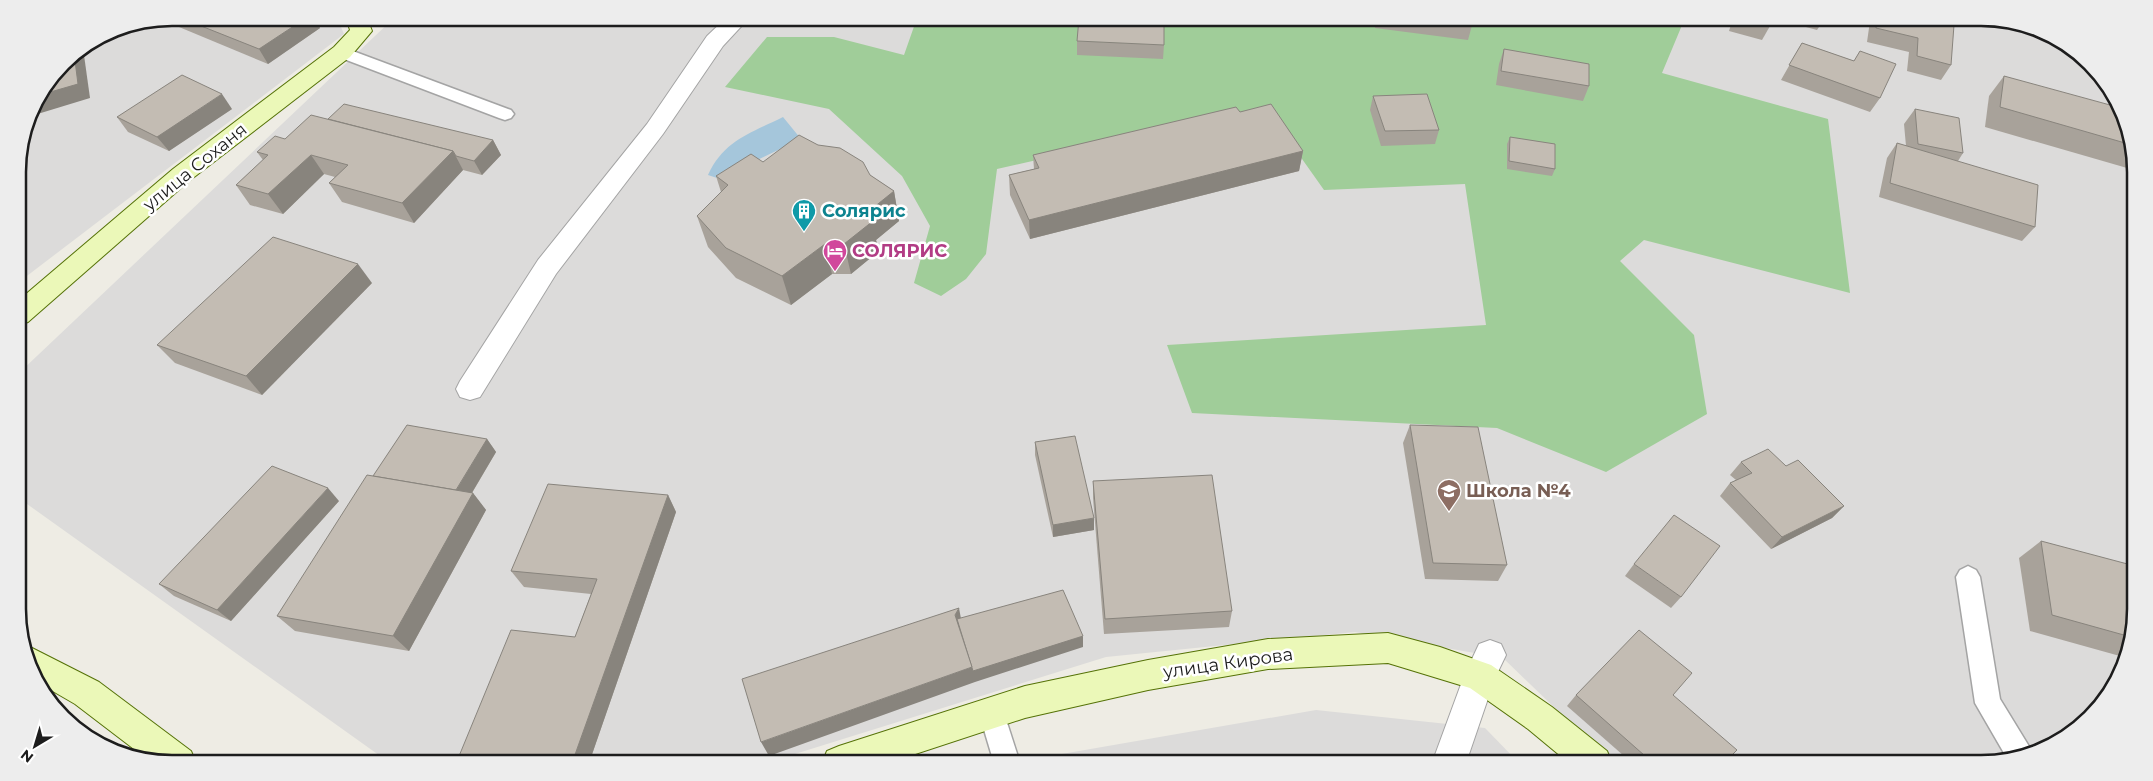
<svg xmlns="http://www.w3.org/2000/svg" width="2153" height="781" font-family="Montserrat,sans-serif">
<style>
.residential{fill:#dcdbda}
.forest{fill:#a0cd99}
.park{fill:#c1f8ce}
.water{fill:#a5c6db}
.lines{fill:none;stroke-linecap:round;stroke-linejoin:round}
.service-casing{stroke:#a4a4a4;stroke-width:3}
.minor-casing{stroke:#a4a4a4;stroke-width:2}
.secondary-casing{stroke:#557207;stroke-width:2}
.service{fill:#fff;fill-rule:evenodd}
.minor{fill:#fff;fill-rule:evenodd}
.secondary{fill:#ebf8b8;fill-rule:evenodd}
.wall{fill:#a8a29a}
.shaded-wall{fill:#88847d}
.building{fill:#c3bcb3;stroke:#88847d}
.labels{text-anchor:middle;stroke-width:5;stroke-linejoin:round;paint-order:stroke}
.street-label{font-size:18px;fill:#1d1d1d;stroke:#fff}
.culture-label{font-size:18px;font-weight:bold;fill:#0d838f;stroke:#fff;text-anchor:start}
.hotel-label{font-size:18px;font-weight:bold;fill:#b23c85;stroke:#fff;text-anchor:start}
.education-label{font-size:18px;font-weight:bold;fill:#785e54;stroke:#fff;text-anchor:start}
.rim{fill:none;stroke:#1d1d1d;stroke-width:2.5}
</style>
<rect width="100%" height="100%" fill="#eeece4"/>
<g class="residential">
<polygon points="172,18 337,18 344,34 19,282 18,162 34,103 70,56 113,29"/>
<polygon points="394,18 1981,18 2030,26 2097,70 2124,113 2134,151 2135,609 2127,658 2104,703 2075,732 2031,755 1991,763 1612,763 1503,658 1355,632 1106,657 766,763 390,763 20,499 19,373"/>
<polygon points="1316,710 1485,728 1519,763 1033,763 1056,755"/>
</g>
<polygon class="forest" points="917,18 1685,18 1662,73 1828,119 1850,293 1644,240 1620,261 1694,335 1707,414 1606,472 1497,428 1192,413 1167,345 1486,325 1465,184 1324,190 1266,108 997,169 986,254 966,279 941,296 914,283 930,226 902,176 829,109 725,87 767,37 834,37 904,55"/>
<polygon class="park" points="1022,18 1227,18 1187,27 1112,26 1042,21"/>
<path class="water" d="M783 117 801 139 747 165 726 181 708 175C724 140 751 133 783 117Z"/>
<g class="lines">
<g class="service-casing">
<g id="service">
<polygon points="342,47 511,110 514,114 511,118 505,120 499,118 336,56 334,52 336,48"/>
<polygon points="1968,566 1976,570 1980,577 2000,699 2030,748 2033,754 2031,755 2008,760 1975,703 1956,577 1960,570"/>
<polygon points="992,701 1001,704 1020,763 994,763 979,713 983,704"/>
</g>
</g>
<g class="minor-casing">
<g id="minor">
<polygon points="726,18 749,18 723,46 663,134 556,274 480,397 470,400 460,397 456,389 460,381 538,260 647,124 707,36"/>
<polygon points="1490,640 1501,644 1506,655 1495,678 1466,763 1432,763 1464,676 1479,644"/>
</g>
</g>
<g class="secondary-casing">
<g id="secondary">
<polygon points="346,18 367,18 372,31 350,57 189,181 28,322 19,325 19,300 173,169 334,47 350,30"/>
<polygon points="1388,633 1440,647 1491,665 1552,707 1607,751 1612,763 1569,763 1528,729 1470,688 1388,663 1268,669 1148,690 1025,718 888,763 822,763 827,751 839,746 1025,686 1148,660 1268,639"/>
<polygon points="32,648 99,682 191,751 196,763 172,764 147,759 75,704 44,686 26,650"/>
</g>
</g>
<use href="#service" class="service"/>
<use href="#minor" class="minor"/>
<use href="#secondary" class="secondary"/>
</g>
<g class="wall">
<polygon points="172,18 313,18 320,28 268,64 179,27"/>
<polygon points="515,18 528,18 523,21"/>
<polygon points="1376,18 1474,18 1468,40 1375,28"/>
<polygon points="1733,18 1772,18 1770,26 1762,40 1729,31"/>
<polygon points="1772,18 1825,18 1817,30"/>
<polygon points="1872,18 1923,18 1951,65 1941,80 1907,71 1909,52 1867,42 1870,21"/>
<polygon points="1077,41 1164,45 1163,59 1077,55"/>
<polygon points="1802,43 1854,61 1860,51 1880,98 1870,112 1781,80"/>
<polygon points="1504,49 1589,86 1583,101 1496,85 1499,64"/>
<polygon points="2004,76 2124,113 2134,152 2134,170 1985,127 1989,96"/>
<polygon points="1373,96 1439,130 1435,144 1381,146 1370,110"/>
<polygon points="232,109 169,151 128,132 117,117"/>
<polygon points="1915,109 1963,153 1958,161 2035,227 2022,241 1879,197 1887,158 1897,143 1906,146 1904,124"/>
<polygon points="1240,112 1303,151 1299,171 1030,239 1010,195 1009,175 1034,169 1033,155"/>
<polygon points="328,119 493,140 501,155 482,175 463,170 414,223 342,202 329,183 335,177 324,174 283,214 250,205 236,185 263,160 257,152"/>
<polygon points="1510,137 1555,169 1552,176 1507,169 1507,144"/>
<polygon points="763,162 870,175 894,191 899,221 876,240 879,251 851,274 832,274 791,305 736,278 708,247 697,216 721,192 716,176"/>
<polygon points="372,283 262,395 175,363 157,345"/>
<polygon points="1410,425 1507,565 1498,581 1425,579 1403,443"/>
<polygon points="487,439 496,452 472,493 473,493 486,510 409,651 295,631 277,616 373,476"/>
<polygon points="1035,442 1094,530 1053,537 1035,455"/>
<polygon points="1741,462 1786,466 1844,506 1832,518 1771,549 1720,496 1730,483 1736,480 1730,475"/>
<polygon points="1093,481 1232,611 1229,627 1104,634 1093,498"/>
<polygon points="668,495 676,512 589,763 459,763 457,761 575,637 591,594 524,587 511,571"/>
<polygon points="339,501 231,621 174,596 159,584"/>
<polygon points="2041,541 2136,609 2127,658 2030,631 2019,558"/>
<polygon points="1634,564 1681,597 1671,608 1625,576"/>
<polygon points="1576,695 1673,695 1724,763 1632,763 1567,706"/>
</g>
<g class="shaded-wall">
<polygon points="306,18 313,18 320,28 268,64 259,49"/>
<polygon points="521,18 528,18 523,21"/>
<polygon points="83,48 90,98 31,116 30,115 34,103 40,95 74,53"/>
<polygon points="222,94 232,109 169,151 157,137"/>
<polygon points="493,140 501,155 482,175 474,161"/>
<polygon points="453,151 463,170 414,223 402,203"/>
<polygon points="1303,151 1299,171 1030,239 1029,220"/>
<polygon points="311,155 324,174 283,214 268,194"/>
<polygon points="894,191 899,221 876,240 879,251 851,274 844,244 868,212"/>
<polygon points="825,244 832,274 791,305 782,276"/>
<polygon points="358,264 372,283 262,395 246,376"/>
<polygon points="487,439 496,452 464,506 454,494"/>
<polygon points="328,488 339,501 231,621 217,610"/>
<polygon points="473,493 486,510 409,651 393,636"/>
<polygon points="668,495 676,512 589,763 572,763"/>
<polygon points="1844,506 1832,518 1771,549 1782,537"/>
<polygon points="1094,518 1094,530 1053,537 1053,525"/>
<polygon points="959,608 962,624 959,629 955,615"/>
<polygon points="1083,636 1083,647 975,682 769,756 761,742 972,667"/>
</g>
<g class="building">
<polygon points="181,18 306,18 259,49"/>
<polygon points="1079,18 1164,22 1164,45 1077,41"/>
<polygon points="1455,18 1474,18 1474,20"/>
<polygon points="1740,18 1772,18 1770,26"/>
<polygon points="1877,18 1923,18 1954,25 1951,65 1917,56 1918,38 1876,28"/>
<polygon points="1802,43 1854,61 1860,51 1896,64 1880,98 1789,65"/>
<polygon points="1504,49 1589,64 1589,86 1501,71"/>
<polygon points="74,53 78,84 40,95 70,56"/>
<polygon points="182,75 222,94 157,137 117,117"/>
<polygon points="2004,76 2121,108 2124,113 2132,145 2000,107"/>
<polygon points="1427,94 1439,130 1385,131 1373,96"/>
<polygon points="344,104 493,140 474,161 456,156 453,151 328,119"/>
<polygon points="1271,104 1303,151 1029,220 1009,175 1039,168 1033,155 1236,107 1240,112"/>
<polygon points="1915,109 1959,118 1963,153 1918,144"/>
<polygon points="311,115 453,151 402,203 329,183 348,165 311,155 268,194 236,185 268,155 257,152 275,136 285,139"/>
<polygon points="799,135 818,145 840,148 863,162 870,175 894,191 868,212 873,221 844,244 825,244 782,276 726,248 697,216 728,185 716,176 751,154 763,162"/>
<polygon points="1510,137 1555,144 1555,169 1509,161"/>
<polygon points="1897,143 2038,185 2035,227 1890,183"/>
<polygon points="273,237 358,264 246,376 157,345"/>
<polygon points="407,425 487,439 456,490 373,476"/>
<polygon points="1410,425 1478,427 1507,565 1433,563"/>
<polygon points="1075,436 1094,518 1053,525 1035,442"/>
<polygon points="1768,449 1786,466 1798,460 1844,506 1782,537 1730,483 1752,473 1741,462"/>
<polygon points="272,466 328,488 217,610 159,584"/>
<polygon points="367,475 473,493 393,636 277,616"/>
<polygon points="1212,475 1232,611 1105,619 1093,481"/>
<polygon points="548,484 668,495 572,763 480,763 457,761 511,630 575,637 597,579 511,571"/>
<polygon points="1674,515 1720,546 1681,597 1634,564"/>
<polygon points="2041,541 2135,566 2136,609 2131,637 2052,615"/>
<polygon points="1063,590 1083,636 973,671 957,619"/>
<polygon points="959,608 955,615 972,667 761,742 742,679"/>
<polygon points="1639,630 1692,673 1673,695 1737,750 1724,763 1653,763 1576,695"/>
</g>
<defs>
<g id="building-pin" transform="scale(1.25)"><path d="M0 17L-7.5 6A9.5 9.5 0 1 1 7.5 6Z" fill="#0f9aa8" stroke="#fff"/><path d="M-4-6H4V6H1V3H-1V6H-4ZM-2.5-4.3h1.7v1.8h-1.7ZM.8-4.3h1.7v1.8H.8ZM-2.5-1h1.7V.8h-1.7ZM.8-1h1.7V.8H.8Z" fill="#fff"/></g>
<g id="hotel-pin" transform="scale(1.25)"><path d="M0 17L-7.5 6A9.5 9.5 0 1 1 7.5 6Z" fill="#d1479c" stroke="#fff"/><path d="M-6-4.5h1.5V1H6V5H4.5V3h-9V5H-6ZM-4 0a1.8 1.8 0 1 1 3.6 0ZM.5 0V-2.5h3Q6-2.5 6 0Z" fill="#fff"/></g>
<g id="school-pin" transform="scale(1.25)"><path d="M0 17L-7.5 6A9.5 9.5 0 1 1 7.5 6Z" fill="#8d6e63" stroke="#fff"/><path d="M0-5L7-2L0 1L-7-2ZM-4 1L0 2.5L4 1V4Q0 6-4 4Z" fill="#fff"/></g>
</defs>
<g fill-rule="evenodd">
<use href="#building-pin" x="804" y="211"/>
<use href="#hotel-pin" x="835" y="251"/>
<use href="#school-pin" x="1449" y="491"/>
</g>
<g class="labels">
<g class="street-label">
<text transform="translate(195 167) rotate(-39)" y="6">улица Соханя</text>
<text transform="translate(1228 663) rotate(-8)" y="6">улица Кирова</text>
</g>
<g class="culture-label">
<text x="822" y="217">Солярис</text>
</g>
<g class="hotel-label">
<text x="852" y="257">СОЛЯРИС</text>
</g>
<g class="education-label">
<text x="1466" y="497">Школа №4</text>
</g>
</g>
<path d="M0 0H2153V781H0ZM172 26H1981A146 146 0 0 1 2127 172V609A146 146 0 0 1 1981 755H172A146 146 0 0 1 26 609V172A146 146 0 0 1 172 26Z" fill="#ededed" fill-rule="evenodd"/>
<path class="rim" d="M172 26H1981A146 146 0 0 1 2127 172V609A146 146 0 0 1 1981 755H172A146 146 0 0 1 26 609V172A146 146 0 0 1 172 26Z"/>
<g transform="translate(35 746) rotate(218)" stroke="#ffffff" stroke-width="4" paint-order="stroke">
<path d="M0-4L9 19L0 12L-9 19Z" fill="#1d1d1d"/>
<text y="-8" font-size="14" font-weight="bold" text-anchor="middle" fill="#1d1d1d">N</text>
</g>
</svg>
